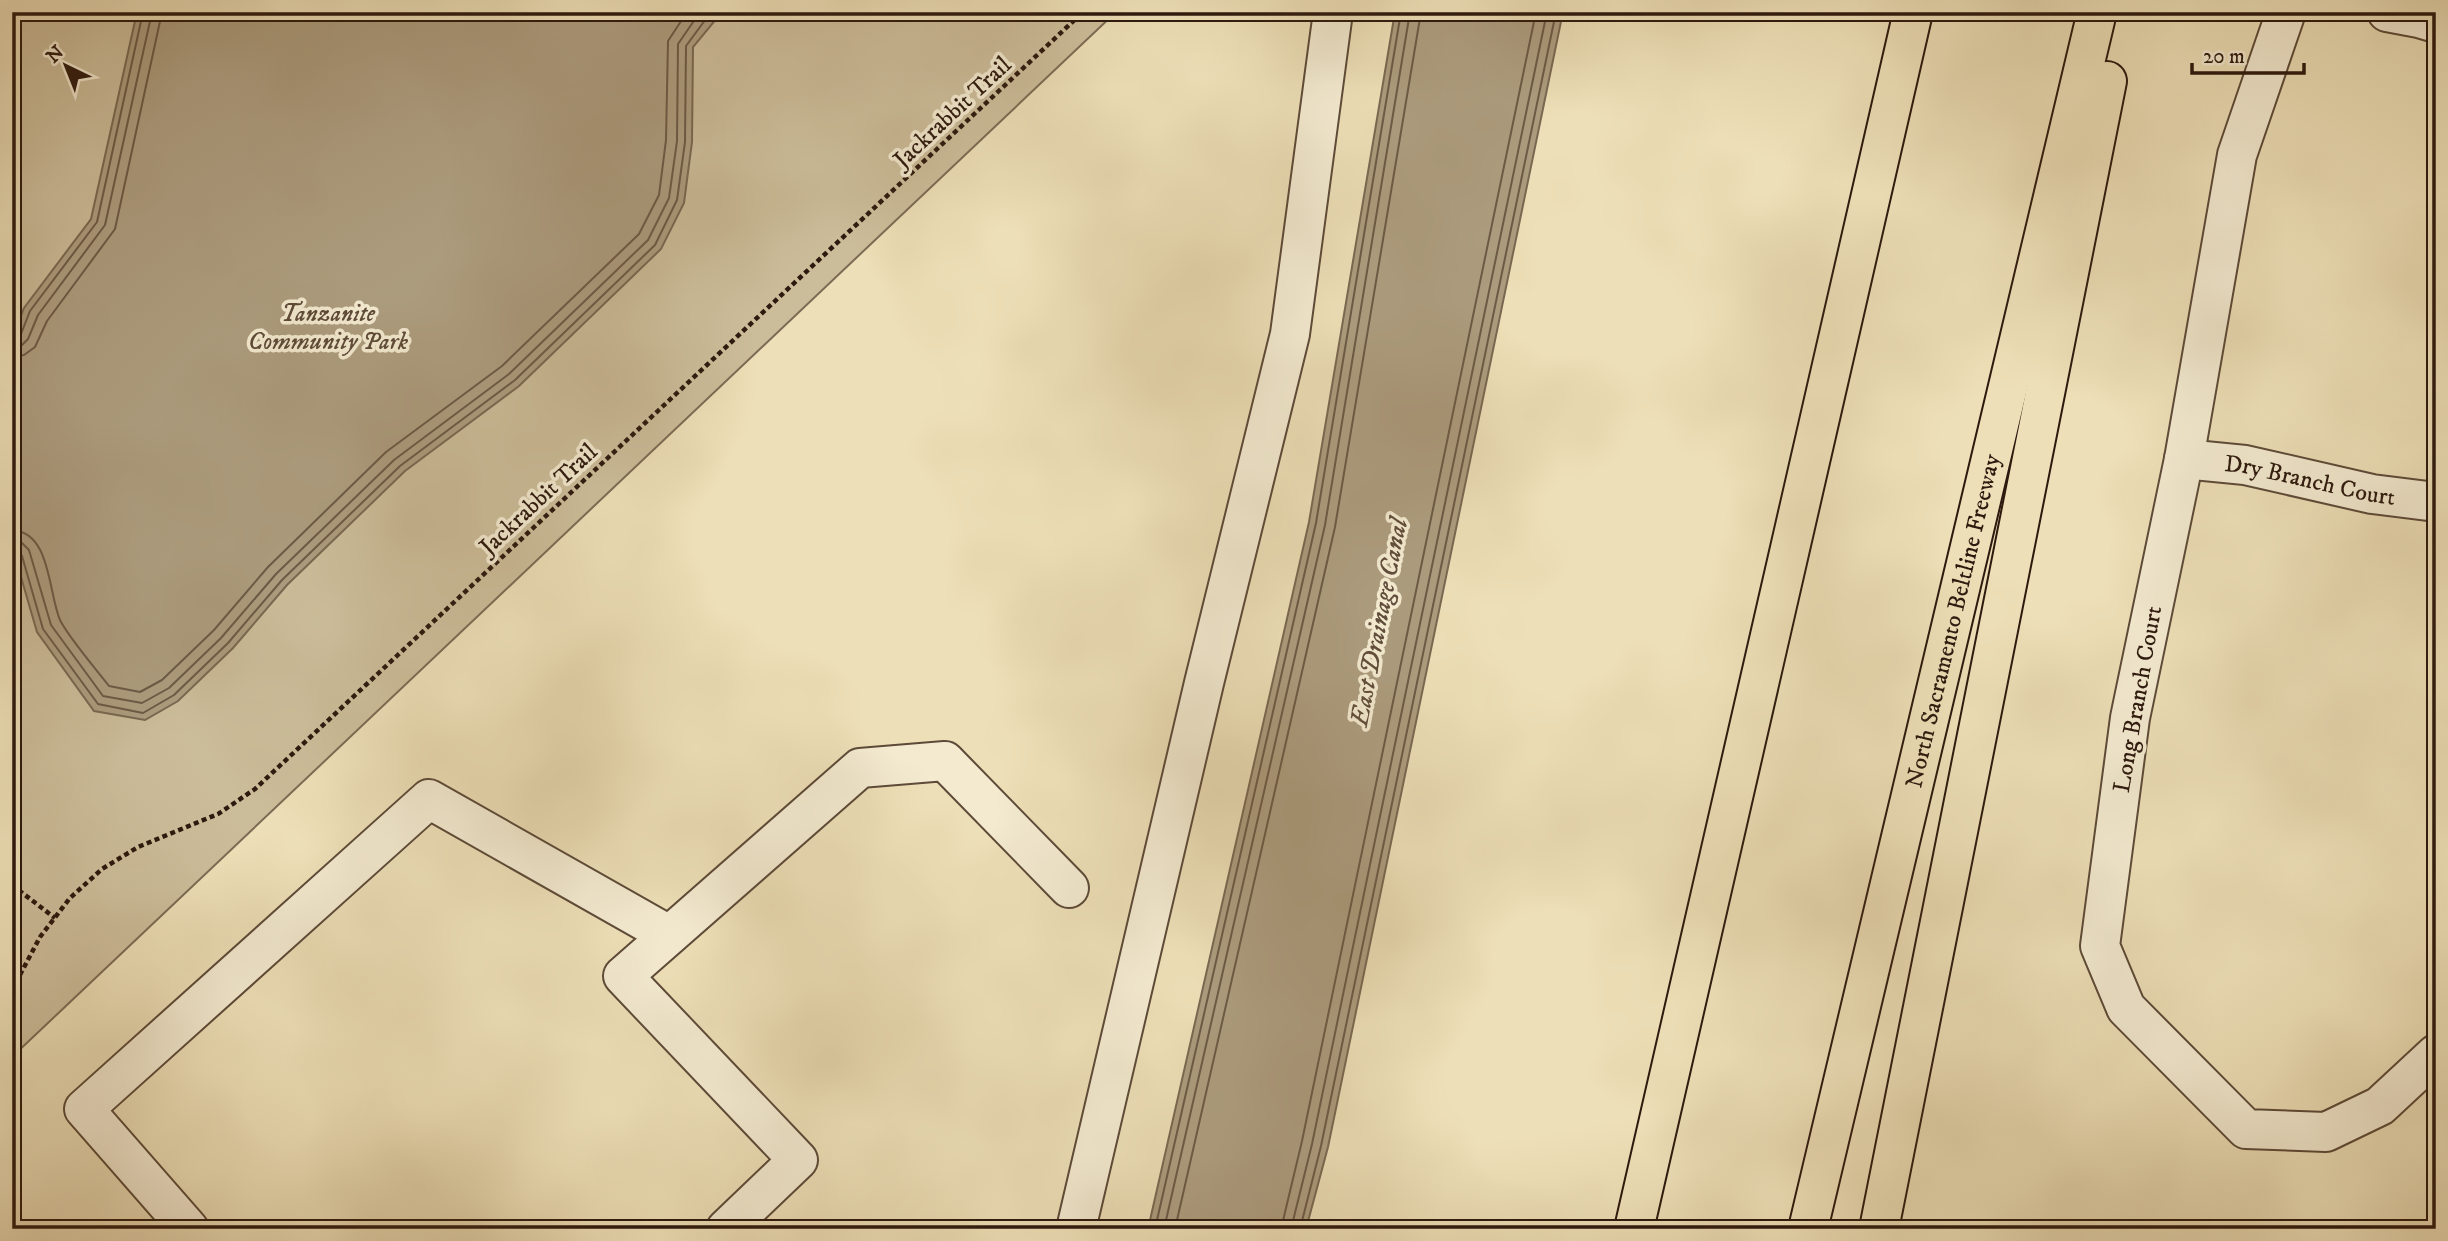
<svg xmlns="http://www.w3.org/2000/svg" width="2448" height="1241" font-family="'IM FELL DW Pica',serif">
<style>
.green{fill:#ccbd9a;stroke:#7c6b54;stroke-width:2}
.water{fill:#ac9c7e;stroke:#796851;stroke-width:2}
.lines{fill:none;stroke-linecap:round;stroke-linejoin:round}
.shore{stroke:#6c5a46;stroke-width:2}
.minor-casing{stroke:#5d4a38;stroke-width:42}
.highway-casing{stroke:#2d190e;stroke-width:42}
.path{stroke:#2d190e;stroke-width:4.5;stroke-dasharray:5 3.5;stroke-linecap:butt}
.minor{stroke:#f3ead0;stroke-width:38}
.highway{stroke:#eddfb7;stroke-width:38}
.labels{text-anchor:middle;stroke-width:7;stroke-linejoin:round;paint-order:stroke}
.street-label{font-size:24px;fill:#2d190e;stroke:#f3ead0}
.park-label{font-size:24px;font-style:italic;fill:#5d4a38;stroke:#f3ead0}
.water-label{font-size:26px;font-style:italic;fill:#604d3b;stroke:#f3ead0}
</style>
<rect width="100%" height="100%" fill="#eddfb7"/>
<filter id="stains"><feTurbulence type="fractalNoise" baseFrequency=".00286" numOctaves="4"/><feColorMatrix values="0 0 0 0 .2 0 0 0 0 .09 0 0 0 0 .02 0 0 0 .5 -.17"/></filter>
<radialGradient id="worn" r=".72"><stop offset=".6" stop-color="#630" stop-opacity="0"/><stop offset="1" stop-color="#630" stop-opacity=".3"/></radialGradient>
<polygon class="green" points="12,12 1116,12 12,1057"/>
<g class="water">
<polygon points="137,12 722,12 693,47 692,142 684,203 661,249 519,386 405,471 287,585 233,648 178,701 145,720 94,711 37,632 12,546 12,339 24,308 91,219"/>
<polygon points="1395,12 1563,12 1328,1147 1306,1229 1148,1229 1309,522"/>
</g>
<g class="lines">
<g class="shore">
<polyline points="12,338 21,334 30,311 97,222 143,12"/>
<polyline points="12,347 22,345 28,339 38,315 105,225 152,12"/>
<polyline points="12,357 24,355 35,347 47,321 115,229 162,12"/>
<path d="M12 530C51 532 48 592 60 620 69 638 96 669 109 686L140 692 162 680 214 630 268 567 386 452 502 366 639 234 659 195 666 140 668 41 687 12"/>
<polyline points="12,541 22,543 29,550 51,625 103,696 142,703 169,688 221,638 276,574 394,460 509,374 648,240 669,198 677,141 678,44 700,12"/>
<polyline points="12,550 19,551 22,556 43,629 98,704 143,713 174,695 228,643 282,580 400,466 515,380 655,245 677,200 685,142 686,46 711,12"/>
<polyline points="1155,1229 1316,523 1401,12"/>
<polyline points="1164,1229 1325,525 1410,12"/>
<polyline points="1175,1229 1335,527 1421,12"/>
<polyline points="1281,1229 1302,1141 1536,12"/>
<polyline points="1291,1229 1312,1144 1547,12"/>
<polyline points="1300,1229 1321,1146 1556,12"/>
</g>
<g class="minor-casing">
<g id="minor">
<polyline points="2286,12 2237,155 2184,459 2130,718 2100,946 2126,1008 2246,1129 2326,1132 2380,1106 2436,1054"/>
<polyline points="2387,12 2419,18 2436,23"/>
<path id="s1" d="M2184 459 2245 465 2372 494 2436 502"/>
<polyline points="189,1229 84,1109 429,799 669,935"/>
<polyline points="726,1229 798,1160 623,976 860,768 945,761 1069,888"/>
<polyline points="1076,1229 1204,683 1290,334 1333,12"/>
</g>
</g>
<g class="highway-casing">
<g id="highway">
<polyline points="1634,1229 1913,12"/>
<path id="s2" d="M1808 1229 2097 12"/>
<polyline points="1879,1229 2107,81"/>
</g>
</g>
<g class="path">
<polyline points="12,885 55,918"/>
<polyline points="12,990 40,937 70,898 102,869 138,847 218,814 255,789 1083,12"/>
</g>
<use href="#minor" class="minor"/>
<use href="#highway" class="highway"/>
</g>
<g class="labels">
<g class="street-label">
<text transform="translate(952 112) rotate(-43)" y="8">Jackrabbit Trail</text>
<text dy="8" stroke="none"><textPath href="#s1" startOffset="128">Dry Branch Court</textPath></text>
<text transform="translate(538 499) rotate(-43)" y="8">Jackrabbit Trail</text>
<text dy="8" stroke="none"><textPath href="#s2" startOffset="625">North Sacramento Beltline Freeway</textPath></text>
<text transform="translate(2137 699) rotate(-80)" y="8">Long Branch Court</text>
</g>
<g class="park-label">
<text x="328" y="321">Tanzanite<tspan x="328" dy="28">Community Park</tspan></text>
</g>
<g class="water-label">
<text transform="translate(1378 622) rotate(-79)" y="9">East Drainage Canal</text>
</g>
</g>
<rect width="2448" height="1241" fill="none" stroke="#eddfb7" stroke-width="42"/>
<rect x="14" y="14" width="2420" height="1213" fill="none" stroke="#2d190e" stroke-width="3.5"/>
<rect x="21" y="21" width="2406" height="1199" fill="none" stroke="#2d190e" stroke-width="2"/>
<g transform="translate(66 66) rotate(317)" stroke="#f3ead0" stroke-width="5" paint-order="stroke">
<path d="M0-5L12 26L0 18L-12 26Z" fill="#2d190e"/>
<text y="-10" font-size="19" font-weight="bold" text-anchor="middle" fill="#2d190e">N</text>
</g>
<path d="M2192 63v10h112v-10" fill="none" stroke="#2d190e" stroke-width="3.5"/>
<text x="2203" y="63" font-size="21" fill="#2d190e" stroke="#f3ead0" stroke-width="5" paint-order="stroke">20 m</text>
<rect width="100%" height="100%" filter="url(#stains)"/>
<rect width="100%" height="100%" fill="url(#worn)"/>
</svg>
